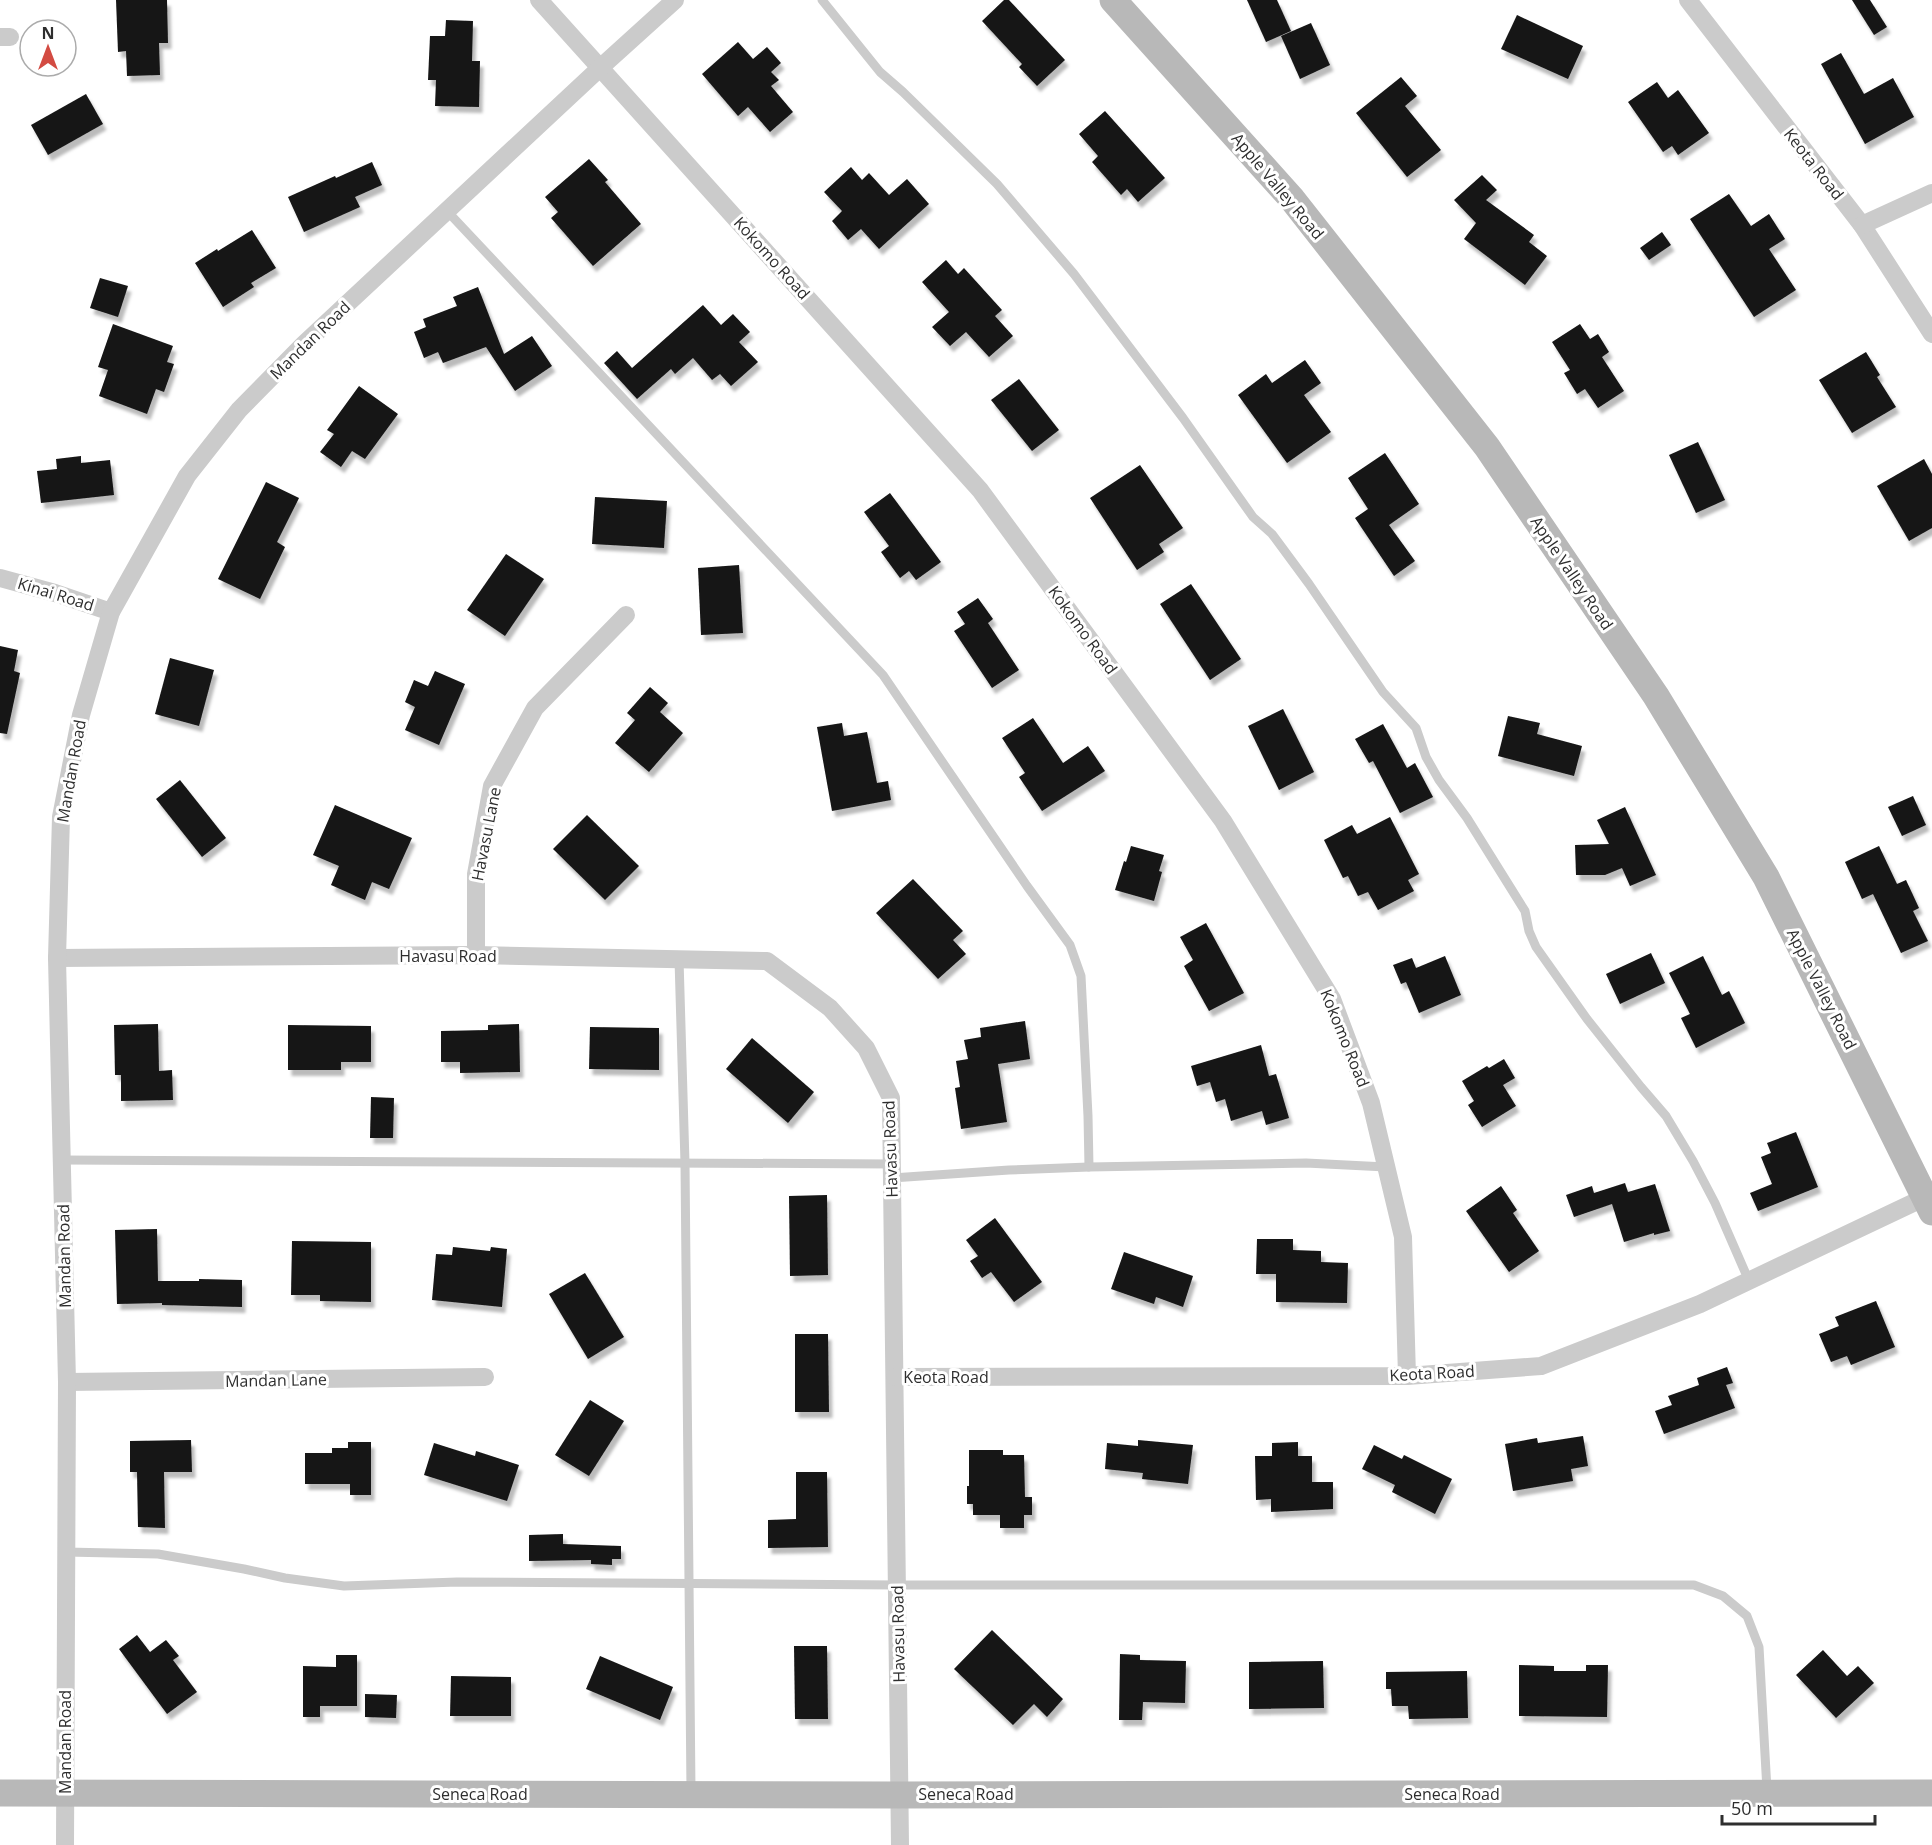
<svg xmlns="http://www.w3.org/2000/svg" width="1932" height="1845" font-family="'Open Sans',sans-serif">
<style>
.building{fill:#151515;filter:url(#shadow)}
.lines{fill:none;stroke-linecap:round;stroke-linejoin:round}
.lane{stroke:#cbcbcb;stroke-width:9}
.street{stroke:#cbcbcb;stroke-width:18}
.secondary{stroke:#b8b8b8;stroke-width:27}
.labels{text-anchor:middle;stroke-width:6;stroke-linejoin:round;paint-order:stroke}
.street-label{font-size:16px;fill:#2e2e2e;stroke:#fff}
</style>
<defs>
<filter id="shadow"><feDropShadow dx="3.5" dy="6" stdDeviation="1.5" flood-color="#0004"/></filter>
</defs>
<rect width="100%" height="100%" fill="#fff"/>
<g class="building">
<polygon points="116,0 167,0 168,43 159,43 160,75 127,76 126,51 118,52"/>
<polygon points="1004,0 1009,0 1065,60 1037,86 1019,67 1022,64 982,21"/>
<polygon points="1247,0 1277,0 1291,31 1266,42"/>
<polygon points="1852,0 1870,0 1887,27 1874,35"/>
<polygon points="1517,15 1583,46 1568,79 1501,49"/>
<polygon points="446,20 473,21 472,61 480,61 479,107 435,106 436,80 428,80 430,36 445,36"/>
<polygon points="1311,23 1330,65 1300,79 1281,36"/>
<polygon points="738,42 753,59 767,47 781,63 771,72 779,80 771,86 793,112 770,132 748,107 738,116 702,74"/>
<polygon points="1841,53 1864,94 1893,78 1914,117 1865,144 1821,64"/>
<polygon points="1401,77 1417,96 1405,106 1441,150 1407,177 1356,113"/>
<polygon points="1657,82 1668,98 1678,90 1709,133 1678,155 1672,146 1663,152 1628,102"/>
<polygon points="86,94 103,124 48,155 31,125"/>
<polygon points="1105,111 1165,178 1138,202 1127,189 1121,195 1092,162 1098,156 1079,134"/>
<polygon points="589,159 608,180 605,182 641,224 593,266 551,218 558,212 545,197"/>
<polygon points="372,162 382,185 355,197 360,207 304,232 288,197 335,176 336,178"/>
<polygon points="851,167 862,180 869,173 889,195 907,179 929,204 879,249 861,229 848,240 832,221 842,211 824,192"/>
<polygon points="1482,175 1497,190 1486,200 1534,235 1529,242 1547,256 1525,285 1464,239 1476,223 1454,200"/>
<polygon points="1729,194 1751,226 1769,214 1785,239 1769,249 1796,290 1754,317 1690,219"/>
<polygon points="252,230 276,268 251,283 254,287 223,307 195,263 217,249 218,251"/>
<polygon points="1662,232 1671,245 1649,260 1640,248"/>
<polygon points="946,260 958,274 964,268 1002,310 995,316 1013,336 989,357 966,332 950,346 932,327 949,312 922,282"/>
<polygon points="100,278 128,286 118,317 90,308"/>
<polygon points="478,287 504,354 532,336 552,366 515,391 486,347 443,363 438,352 424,358 414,332 426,327 423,319 457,306 453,297"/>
<polygon points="703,305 721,325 733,314 750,332 739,342 758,362 731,386 720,374 712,380 693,358 675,374 671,369 637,399 604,363 617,351 632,368"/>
<polygon points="113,324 173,346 167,362 174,364 164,392 156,389 147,414 99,396 108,370 98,367"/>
<polygon points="1580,324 1590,339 1598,334 1609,352 1602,357 1624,391 1598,408 1585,389 1577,394 1564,373 1570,370 1552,342"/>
<polygon points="1866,352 1880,375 1877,377 1896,407 1852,433 1819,380"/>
<polygon points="1305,360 1321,383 1304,395 1331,432 1287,463 1238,395 1266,374 1272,383"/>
<polygon points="1019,379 1059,430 1032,451 991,400"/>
<polygon points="359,386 398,414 365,459 352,451 341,467 320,452 334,434 327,430"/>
<polygon points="1698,442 1725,500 1696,513 1669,455"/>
<polygon points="1385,453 1419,504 1389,525 1415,561 1394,576 1355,518 1368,509 1348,478"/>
<polygon points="81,456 81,463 110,460 114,495 41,503 37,471 57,469 56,459"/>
<polygon points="1924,459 1932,474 1932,528 1909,541 1877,486"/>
<polygon points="1140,465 1183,528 1159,544 1164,552 1137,570 1090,498"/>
<polygon points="266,482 299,498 277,542 285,547 260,599 218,579"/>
<polygon points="890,493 941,562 916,580 909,571 900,578 881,552 889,546 864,512"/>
<polygon points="595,497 667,501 664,548 592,544"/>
<polygon points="506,554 544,579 505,636 467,610"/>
<polygon points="739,565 743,633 701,635 698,568"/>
<polygon points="1191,584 1241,659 1210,680 1160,604"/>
<polygon points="978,598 993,619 988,623 1019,670 992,688 954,631 965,624 957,612"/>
<polygon points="0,646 18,650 14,671 20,673 7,734 0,733"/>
<polygon points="170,658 214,670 199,726 155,714"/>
<polygon points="435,671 465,684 439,745 405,730 415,707 405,702 414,680 428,686"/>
<polygon points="650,687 668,703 660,712 683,733 649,772 615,743 635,720 627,713"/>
<polygon points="1283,709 1314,772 1279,790 1248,726"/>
<polygon points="1508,716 1540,723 1537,734 1582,746 1574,776 1498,756"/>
<polygon points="1033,718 1063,763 1088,746 1105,771 1042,811 1019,777 1025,773 1002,738"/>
<polygon points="842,723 844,736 867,732 877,783 888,781 891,800 832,811 817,727"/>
<polygon points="1383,724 1407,768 1415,763 1433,797 1400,813 1373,761 1369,763 1355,739"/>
<polygon points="180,780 226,838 202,857 156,799"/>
<polygon points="1913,796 1926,825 1902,836 1888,807"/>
<polygon points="335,805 412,838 389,889 372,882 365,900 331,885 339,866 313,855"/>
<polygon points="1625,807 1656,875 1630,886 1622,868 1605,875 1576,875 1575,845 1609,844 1597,820"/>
<polygon points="587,815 639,866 605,900 553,849"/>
<polygon points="1390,817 1419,874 1408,880 1414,891 1378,910 1368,892 1358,896 1348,876 1343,878 1324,840 1352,825 1357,834"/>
<polygon points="1131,846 1164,855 1159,871 1162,872 1154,901 1115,890 1124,861 1126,862"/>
<polygon points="1879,846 1897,884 1906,880 1919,908 1913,911 1928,941 1901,953 1873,894 1862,899 1845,862"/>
<polygon points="913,879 963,931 953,940 966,954 938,979 876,913"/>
<polygon points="1206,923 1244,993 1209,1011 1184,966 1193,960 1180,937"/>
<polygon points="1651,953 1665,983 1620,1004 1606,974"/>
<polygon points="1445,956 1461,995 1419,1013 1406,982 1401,984 1393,965 1412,958 1416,968"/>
<polygon points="1703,956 1722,995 1729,991 1745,1023 1696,1048 1681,1018 1690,1014 1669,973"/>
<polygon points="1025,1021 1030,1059 998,1064 1007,1122 961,1129 955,1088 960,1087 956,1061 968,1059 964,1040 981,1037 980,1028"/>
<polygon points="158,1024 159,1071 172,1070 173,1100 121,1101 121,1075 115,1075 114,1025"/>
<polygon points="519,1024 520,1072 460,1073 460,1062 441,1062 441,1031 488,1030 488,1025"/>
<polygon points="288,1025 371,1026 371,1062 341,1062 341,1070 288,1070"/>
<polygon points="590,1027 659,1028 659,1070 589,1069"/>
<polygon points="752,1038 814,1092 788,1123 726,1069"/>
<polygon points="1261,1045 1269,1076 1276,1074 1289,1118 1266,1125 1262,1111 1231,1121 1225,1099 1216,1102 1210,1082 1197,1086 1191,1066"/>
<polygon points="1504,1059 1515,1078 1503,1085 1516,1106 1482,1127 1468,1105 1474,1101 1462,1081 1487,1066 1489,1068"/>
<polygon points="371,1097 394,1098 393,1138 370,1138"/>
<polygon points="1796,1132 1818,1187 1758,1211 1750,1193 1772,1184 1761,1157 1771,1153 1767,1143"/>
<polygon points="1625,1183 1628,1192 1655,1184 1670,1231 1654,1235 1654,1233 1624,1242 1612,1204 1574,1217 1566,1195 1592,1186 1594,1193"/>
<polygon points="1501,1186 1517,1210 1513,1213 1539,1251 1509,1272 1466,1211"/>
<polygon points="827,1195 828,1275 790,1276 789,1196"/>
<polygon points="995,1218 1042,1282 1014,1302 991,1272 982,1278 970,1261 978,1256 966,1240"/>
<polygon points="157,1229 158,1281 199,1281 199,1279 242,1280 242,1307 162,1305 162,1303 117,1304 115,1230"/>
<polygon points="1257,1239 1293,1239 1293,1250 1321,1251 1321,1262 1348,1263 1347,1303 1276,1302 1276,1274 1256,1274"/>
<polygon points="292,1241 371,1242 371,1302 320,1301 320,1295 291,1295"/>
<polygon points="453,1247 490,1251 491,1247 507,1249 502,1307 432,1300 436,1254 452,1255"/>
<polygon points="1124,1252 1193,1276 1183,1307 1156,1297 1154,1304 1111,1289"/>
<polygon points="585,1273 624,1337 588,1359 549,1294"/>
<polygon points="1876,1301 1895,1347 1851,1365 1847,1356 1831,1362 1819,1334 1839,1326 1835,1317"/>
<polygon points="795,1334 828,1334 829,1412 795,1412"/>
<polygon points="1727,1367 1733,1383 1726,1385 1735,1408 1664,1434 1655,1411 1672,1405 1668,1396 1699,1385 1697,1378"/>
<polygon points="590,1400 624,1421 589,1476 555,1455"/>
<polygon points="1583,1436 1588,1466 1571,1469 1573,1481 1513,1491 1505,1444 1537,1438 1538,1443"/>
<polygon points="191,1440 192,1472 164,1472 165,1528 138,1527 137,1472 130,1472 130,1441"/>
<polygon points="1138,1440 1193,1445 1188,1484 1142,1479 1143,1473 1105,1469 1107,1443 1138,1446"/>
<polygon points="348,1442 371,1442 371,1495 350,1495 350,1484 305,1484 305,1453 332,1453 332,1448 348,1448"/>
<polygon points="1298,1442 1298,1456 1312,1456 1312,1482 1333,1482 1333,1509 1271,1512 1271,1499 1256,1500 1255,1456 1272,1456 1272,1443"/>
<polygon points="434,1443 475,1456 476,1451 519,1465 507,1501 424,1475"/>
<polygon points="1374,1445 1402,1459 1404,1455 1452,1479 1435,1514 1392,1492 1395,1485 1362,1469"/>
<polygon points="969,1450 1003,1450 1003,1455 1024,1455 1025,1497 1032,1497 1032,1515 1024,1515 1024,1528 1000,1528 1000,1515 973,1515 973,1504 967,1504 967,1486 969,1486"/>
<polygon points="796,1472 827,1472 828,1547 768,1548 768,1520 796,1519"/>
<polygon points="563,1534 563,1544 621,1546 621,1559 612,1559 612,1565 591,1564 591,1560 529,1561 529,1535"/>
<polygon points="992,1630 1063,1699 1047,1717 1034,1704 1013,1725 954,1669"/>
<polygon points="137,1635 150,1652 166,1640 179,1656 173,1660 197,1692 167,1714 119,1649"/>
<polygon points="794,1646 827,1646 828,1719 795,1719"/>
<polygon points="1823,1650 1847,1676 1858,1666 1874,1683 1836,1718 1796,1675"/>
<polygon points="1120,1654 1140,1655 1140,1660 1186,1661 1185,1703 1143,1702 1142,1720 1119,1720"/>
<polygon points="336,1655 357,1655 357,1706 320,1706 320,1717 303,1717 303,1666 336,1667"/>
<polygon points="600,1656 673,1687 660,1720 586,1689"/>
<polygon points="1323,1661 1324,1708 1249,1709 1249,1662"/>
<polygon points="1519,1665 1554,1666 1554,1671 1586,1671 1586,1665 1608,1665 1607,1717 1519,1716"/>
<polygon points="1467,1671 1468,1718 1409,1719 1408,1706 1392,1706 1391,1689 1386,1689 1386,1672"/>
<polygon points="451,1676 511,1677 511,1716 450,1716"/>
<polygon points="365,1694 397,1695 396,1718 365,1717"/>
</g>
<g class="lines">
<g class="lane">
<polyline points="822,0 880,72 903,92 997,184 1074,274 1183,418 1253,517 1272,534 1309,584 1383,692 1416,728 1426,757 1439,780 1467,818 1525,911 1529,931 1536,947 1587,1019 1641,1087 1666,1116 1693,1161 1715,1203 1749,1281"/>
<polyline points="447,211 883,675 1027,886 1070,945 1081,976 1088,1116 1089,1167"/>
<polyline points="679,959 685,1163 691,1791"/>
<polyline points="62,1160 892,1164"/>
<polyline points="892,1178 1009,1170 1089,1167 1306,1163 1386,1167"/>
<polyline points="66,1552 158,1554 244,1569 285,1578 344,1586 457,1582 897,1585 1694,1585 1723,1596 1747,1616 1759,1647 1767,1790"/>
</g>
<g class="street">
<polyline points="539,0 980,490 1223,821 1332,999 1371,1103 1403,1237 1407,1376"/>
<polyline points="1688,0 1862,225 1932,334"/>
<polyline points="0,37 10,37"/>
<polyline points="1862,225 1932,193"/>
<polyline points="0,578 55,593 111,612"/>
<polyline points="476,955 476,874 492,786 535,708 626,615"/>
<polyline points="57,958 476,955 767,961 830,1008 866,1048 891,1098 900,1845"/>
<polyline points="895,1377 1407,1376 1541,1366 1700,1304 1932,1194"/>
<polyline points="67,1382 485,1377"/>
<polyline points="65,1845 67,1382 57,958 61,817 81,715 111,612 187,476 239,410 304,344 601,67 675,0"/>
</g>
<g class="secondary">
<polyline points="1113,0 1292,199 1487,447 1656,696 1766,877 1932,1212"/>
<polyline points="0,1793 899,1795 1932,1793"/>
</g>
</g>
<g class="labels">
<g class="street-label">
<text transform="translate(1814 164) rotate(52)" y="6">Keota Road</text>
<text transform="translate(1278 186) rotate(50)" y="6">Apple Valley Road</text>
<text transform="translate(772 258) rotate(48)" y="6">Kokomo Road</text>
<text transform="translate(310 340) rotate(-44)" y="6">Mandan Road</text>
<text transform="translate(1572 573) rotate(56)" y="6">Apple Valley Road</text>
<text transform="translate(56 594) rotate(17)" y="6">Kinai Road</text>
<text transform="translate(1083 630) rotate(54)" y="6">Kokomo Road</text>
<text transform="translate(71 771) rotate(-80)" y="6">Mandan Road</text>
<text transform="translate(486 834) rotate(-79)" y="6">Havasu Lane</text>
<text x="448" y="962">Havasu Road</text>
<text transform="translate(1822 989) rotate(63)" y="6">Apple Valley Road</text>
<text transform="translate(1345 1038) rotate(68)" y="6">Kokomo Road</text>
<text transform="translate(890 1149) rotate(-92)" y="6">Havasu Road</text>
<text transform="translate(64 1256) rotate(-91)" y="6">Mandan Road</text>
<text transform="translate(1432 1373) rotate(-3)" y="6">Keota Road</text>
<text x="946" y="1383">Keota Road</text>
<text transform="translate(276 1380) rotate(-1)" y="6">Mandan Lane</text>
<text transform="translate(898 1634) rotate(-91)" y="6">Havasu Road</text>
<text transform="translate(65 1742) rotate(-90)" y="6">Mandan Road</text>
<text x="480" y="1800">Seneca Road</text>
<text x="966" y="1800">Seneca Road</text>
<text x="1452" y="1800">Seneca Road</text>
</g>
</g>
<g transform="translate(48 48)"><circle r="28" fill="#ffffff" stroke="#ababab" stroke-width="1.5"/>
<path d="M0-4.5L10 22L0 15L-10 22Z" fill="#d34b42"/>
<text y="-9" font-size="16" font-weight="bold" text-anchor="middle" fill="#2e2e2e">N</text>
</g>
<path d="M1722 1815v9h153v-9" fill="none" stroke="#2e2e2e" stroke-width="3"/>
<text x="1731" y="1815" font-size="18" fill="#2e2e2e" stroke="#ffffff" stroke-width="4.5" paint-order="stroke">50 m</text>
</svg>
